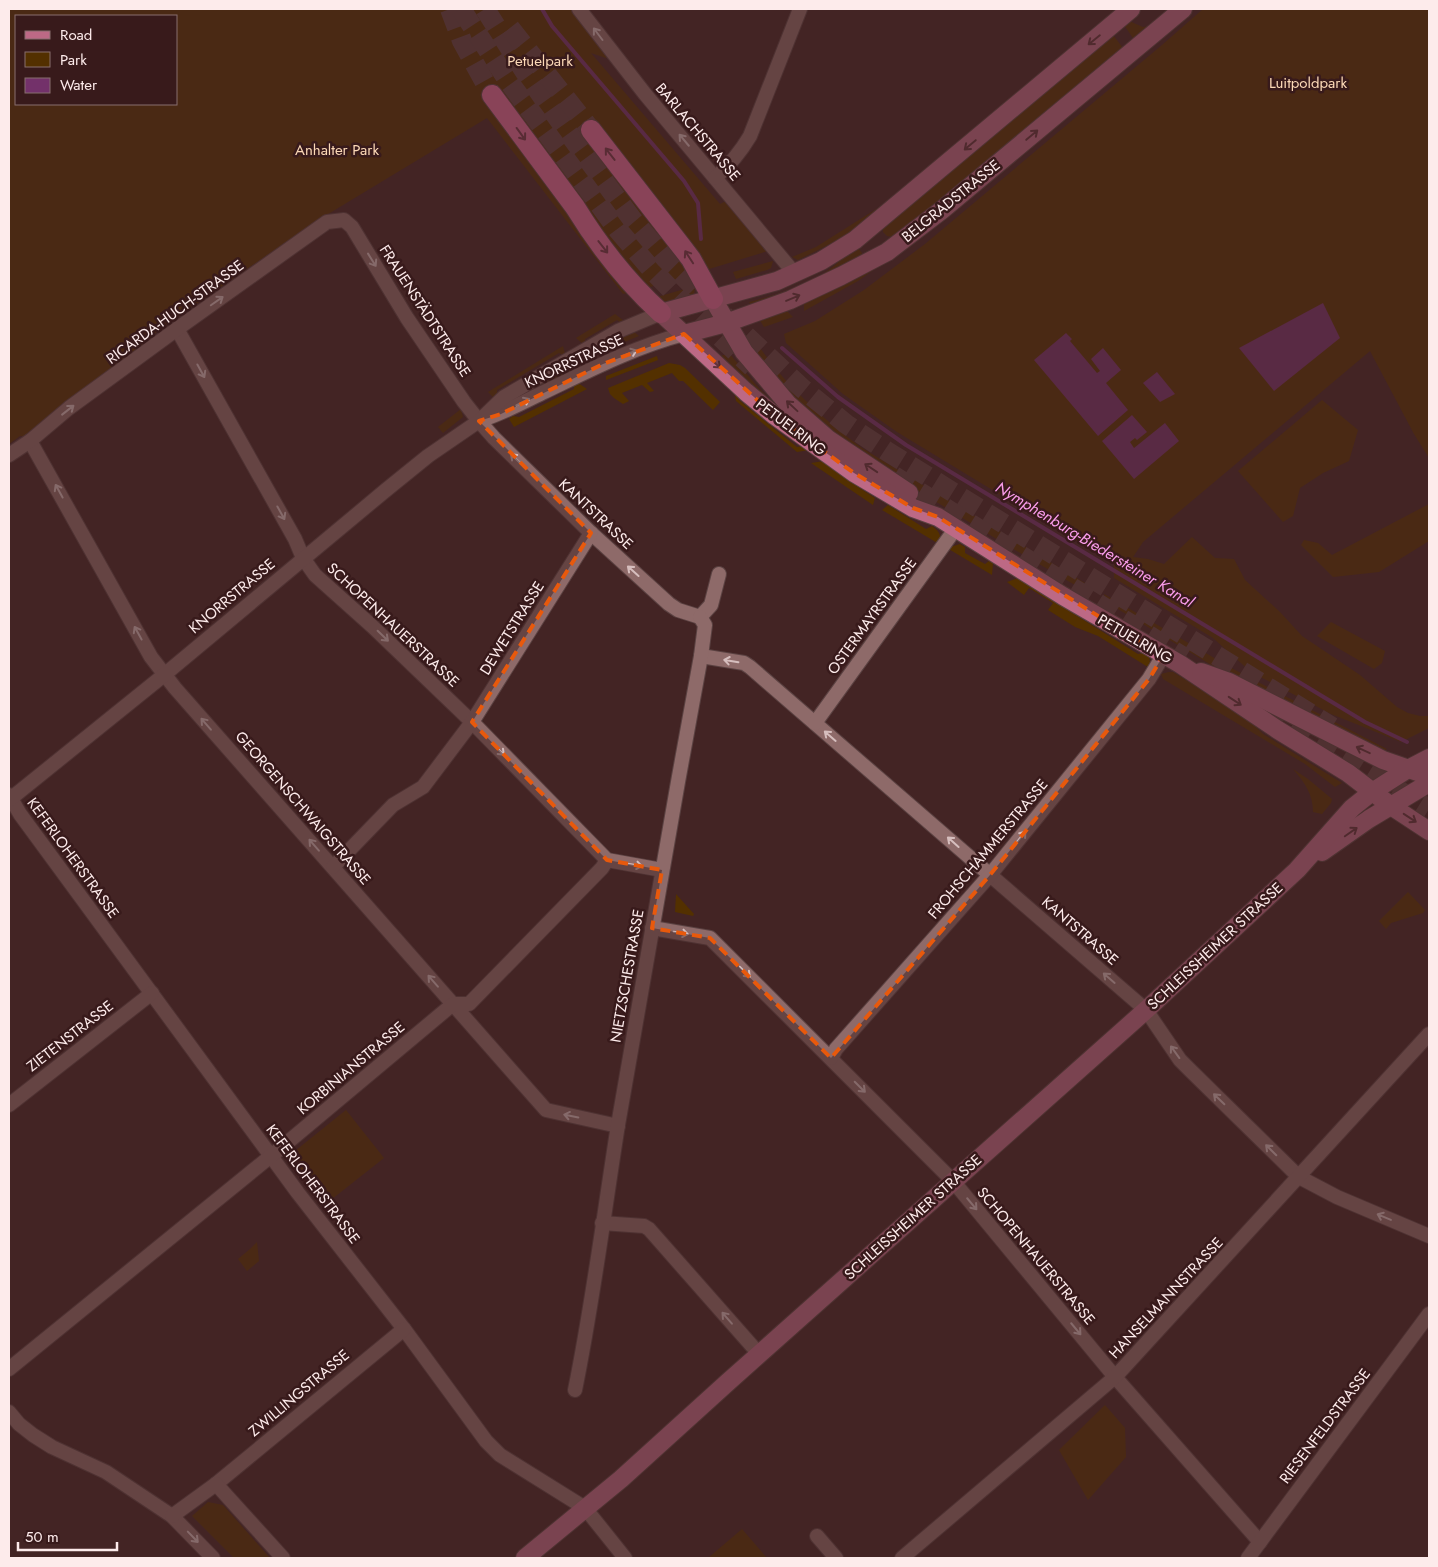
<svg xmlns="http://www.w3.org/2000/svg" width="1438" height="1567" font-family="Jost,sans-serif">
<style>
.green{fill:#533000;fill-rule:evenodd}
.water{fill:#73316a}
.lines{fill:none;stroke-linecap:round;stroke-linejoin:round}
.stream{stroke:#73316a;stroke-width:4}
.highway-tunnel{stroke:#5f4242;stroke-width:20;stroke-dasharray:20 10;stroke-linecap:butt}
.minor-casing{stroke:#5b4242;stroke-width:16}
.major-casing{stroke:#5b4242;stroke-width:20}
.highway-casing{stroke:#5b4242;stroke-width:22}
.minor{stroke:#8e6a69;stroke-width:14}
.major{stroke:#bd6985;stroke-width:18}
.highway{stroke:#dd6898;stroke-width:20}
.oneway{stroke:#d6bebe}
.oneway2{stroke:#60323b}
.oneway3{stroke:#723547}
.marked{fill:none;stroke:#e8590c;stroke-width:4;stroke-dasharray:10 6;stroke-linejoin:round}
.labels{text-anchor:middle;stroke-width:5;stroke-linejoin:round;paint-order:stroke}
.park-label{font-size:15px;fill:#fcd9b7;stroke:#381a1b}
.street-label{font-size:15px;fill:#fdebeb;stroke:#381a1b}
.water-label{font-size:16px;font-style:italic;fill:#fa9ceb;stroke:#381a1b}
</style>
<rect width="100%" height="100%" fill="#432424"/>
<g class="green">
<path d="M9 9H573L608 57 606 58 591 53 720 204 726 201 768 251 647 288 588 212 538 170 590 247 627 293 623 294 487 118 315 222 163 327 154 334 155 337 30 437 20 436 9 444ZM16 16H176V104H16Z"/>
<polygon points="1203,9 1429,9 1429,458 1414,434 1370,351 1143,542 1133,557 1148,559 1164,564 1192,537 1215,558 1234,559 1245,580 1280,612 1302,636 1360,675 1397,707 1408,713 1420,716 1429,716 1429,728 1401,742 1331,714 1251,672 1213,638 1114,578 1114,564 897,432 843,394 786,343 784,334 815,321 864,290 925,244 1162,45"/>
<polygon points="1129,21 1143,27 1154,25 1135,41 1124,25"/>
<polygon points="1113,35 1123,48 990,161 893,237 887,236 883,232 883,225"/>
<polygon points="889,201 868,221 832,243 798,260 792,257 816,247"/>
<polygon points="921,236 858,281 804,311 804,302"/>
<path d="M851 248H858L862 253 859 260 753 309 749 302C776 295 813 284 835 265 841 260 846 254 851 248Z"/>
<polygon points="773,261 771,268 767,270 736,279 733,272"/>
<polygon points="695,286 694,297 667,305 657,297"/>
<polygon points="785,309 793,317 764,327 759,319"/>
<polygon points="615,314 624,321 621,323 617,320 585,339 585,343 583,344 576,338"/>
<polygon points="633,331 639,336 583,359 564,376 515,399 516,397"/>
<path d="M758 345C785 385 823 419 862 448L1085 583 1075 585 1003 543 857 453 804 409 747 347Z"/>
<polygon points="563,346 565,354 563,355 559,353 497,390 497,394 493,397 488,392"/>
<polygon points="729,353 757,386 775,405 718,357"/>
<polygon points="657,356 658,360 606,380 606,376"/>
<polygon points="669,363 680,365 685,368 720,402 713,410 683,381 679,381 672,373 647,383 654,391 650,392 642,385 622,393 629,401 623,404 614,398 610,394 608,388"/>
<polygon points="578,383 587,389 514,427 509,419 513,416 519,417 574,389 574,385"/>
<polygon points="734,390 739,394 739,400 797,447 804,446 809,450 797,452 736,401"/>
<polygon points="1322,400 1358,430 1349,461 1323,473 1300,488 1293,516 1283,522 1238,471"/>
<polygon points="461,409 463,417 443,433 438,427"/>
<polygon points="824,461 849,476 849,481 875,498 873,505 811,463"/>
<polygon points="1429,504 1429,541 1379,572 1333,577 1301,545 1304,540 1318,543 1332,555"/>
<path d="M888 505 926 529 932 526C939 531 942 535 939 544L882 510Z"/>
<polygon points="960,544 965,547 965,553 985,564 989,561 993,563 992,575 947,548"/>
<polygon points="1018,578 1055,598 1058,604 1138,654 1144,653 1149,656 1151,669 1098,636 1075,627 1048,610 1053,603 1029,588 1024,595 1007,582"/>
<polygon points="1104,594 1235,670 1387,749 1381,752 1228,675 1106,602"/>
<polygon points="1331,622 1385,651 1382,663 1374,669 1317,636"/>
<polygon points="1169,672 1173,672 1245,716 1263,734 1342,783 1335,787 1305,764 1163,679 1161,674"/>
<path d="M1293 769 1308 779 1332 799 1331 803 1322 814 1313 812C1313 794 1305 783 1293 769Z"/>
<polygon points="1408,892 1425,910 1423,913 1391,923 1386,929 1379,921"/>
<polygon points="676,894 694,914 693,916 675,912"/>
<polygon points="346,1110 384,1158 327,1203 290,1155"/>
<polygon points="257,1242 259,1261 247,1271 238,1259 250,1249"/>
<polygon points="1105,1405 1125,1428 1126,1457 1088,1500 1059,1450"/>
<polygon points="208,1502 223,1505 270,1558 234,1558 192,1516"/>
<polygon points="742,1529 767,1558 708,1558"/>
</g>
<g class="water">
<polygon points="1323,303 1340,338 1274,391 1239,348"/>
<polygon points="1066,333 1072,339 1070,341 1097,373 1100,371 1091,359 1103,348 1121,370 1106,383 1128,410 1098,436 1034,360"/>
<polygon points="1157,372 1175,394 1160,402 1143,383"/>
<polygon points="1132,415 1147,432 1137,440 1135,438 1130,442 1134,448 1165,423 1179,441 1134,479 1102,441"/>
</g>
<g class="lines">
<g class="stream">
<polyline points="542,9 552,26 684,181 698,203 701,239"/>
<polyline points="782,348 838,397 906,445 1365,722 1407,742"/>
</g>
<g class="highway-tunnel">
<polyline points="450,9 462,41 492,95"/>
<polyline points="461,9 509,82 618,230 653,271 685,304 752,367"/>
<polyline points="485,9 525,72 564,127 632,219 666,259 699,292 803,389 846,424 888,452 1332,727"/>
<polyline points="510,28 591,130"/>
<polyline points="894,476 1185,658"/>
<polyline points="1267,709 1429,809"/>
</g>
<g class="minor-casing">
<g id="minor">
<polyline points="579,9 645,94 795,274"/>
<path d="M715 178C731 164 740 153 750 136L800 9"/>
<polyline points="177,329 295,539 303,558 315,575 372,626 472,722 607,860 662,870"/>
<path d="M482 420C503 413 522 403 542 393 588 371 634 347 684 334"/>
<polyline points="30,441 151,657 175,688 546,1110 618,1126"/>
<polyline points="9,455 30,441 69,408 177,329 327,222 344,220 352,227 407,318 464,402 479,421 494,438 591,533 669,604 678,610 700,617"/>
<polyline points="700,617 711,605 719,574"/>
<polyline points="701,656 744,663 750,667 1146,1010 1180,1060 1191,1071 1299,1177 1337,1197 1429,1236"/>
<polyline points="815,723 956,528"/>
<polyline points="9,795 20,814 298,1193 404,1329 486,1441 500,1455 585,1508 625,1558"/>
<polyline points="9,800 164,675 386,490 428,456 479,421 504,397 618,331 661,313"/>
<polyline points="333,867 393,805 423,787 472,722 591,533"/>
<polyline points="652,928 710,938 953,1181 1115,1377 1260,1542"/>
<polyline points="831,1058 836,1049 990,875 1149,679 1163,656"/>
<polyline points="9,1105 152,993"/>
<polyline points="602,1223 644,1226 649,1229 759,1354"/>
<polyline points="9,1369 282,1147 453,1004 469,1004 602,868 607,860"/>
<path d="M575 1390C593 1302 604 1213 618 1125 645 968 672 812 701 656L705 625 700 617"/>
<polyline points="9,1412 19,1424 33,1435 52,1447 106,1472 172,1516 213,1558"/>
<polyline points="216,1484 404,1329"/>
<polyline points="172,1516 216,1484 283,1558"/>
<polyline points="817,1536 836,1558"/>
<polyline points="902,1558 1115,1377 1429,1034"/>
<polyline points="1248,1558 1429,1314"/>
</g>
</g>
<g class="major-casing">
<g id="major">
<polyline points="713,299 744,352 788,404 828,439 909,493"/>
<polyline points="661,313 746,392 775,416 854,473 913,508 938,517 1063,596 1180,664 1278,730 1348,773 1391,806 1429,831"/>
<polyline points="661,313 777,281 821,261 855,240 1131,9"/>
<polyline points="684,334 726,323 790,300 841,276 887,252 942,210 1183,9"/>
<polyline points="1201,672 1229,682 1383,760 1429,776"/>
<polyline points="1322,852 1369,819 1429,783"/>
<polyline points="525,1558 621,1479 728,1382 1146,1010 1297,870 1352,808 1372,792 1408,769 1429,758"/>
</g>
</g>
<g class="highway-casing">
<g id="highway">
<path d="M492 95 575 207C599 246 628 283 661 313"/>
<polyline points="591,130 681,246 691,259 713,299"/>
</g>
</g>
<use href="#minor" class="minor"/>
<use href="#major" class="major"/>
<use href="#highway" class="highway"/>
</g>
<defs><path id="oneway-shaft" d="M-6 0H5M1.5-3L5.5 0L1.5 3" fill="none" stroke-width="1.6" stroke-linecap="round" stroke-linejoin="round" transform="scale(1.25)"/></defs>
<g class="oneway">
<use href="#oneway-shaft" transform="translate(598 34) rotate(-127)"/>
<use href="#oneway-shaft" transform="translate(684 140) rotate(-130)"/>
<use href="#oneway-shaft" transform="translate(372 260) rotate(58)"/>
<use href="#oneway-shaft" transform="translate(217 301) rotate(-35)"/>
<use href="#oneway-shaft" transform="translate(630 353) rotate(-22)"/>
<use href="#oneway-shaft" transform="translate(201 371) rotate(61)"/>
<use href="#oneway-shaft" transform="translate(523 402) rotate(-27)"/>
<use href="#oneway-shaft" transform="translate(68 410) rotate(-38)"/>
<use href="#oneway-shaft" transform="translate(516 459) rotate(-136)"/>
<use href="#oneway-shaft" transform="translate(59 491) rotate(-119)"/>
<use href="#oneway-shaft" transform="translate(281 513) rotate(61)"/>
<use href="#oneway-shaft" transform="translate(633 571) rotate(-138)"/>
<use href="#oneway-shaft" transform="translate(138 633) rotate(-119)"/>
<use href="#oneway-shaft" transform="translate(383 636) rotate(44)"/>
<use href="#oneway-shaft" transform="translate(731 661) rotate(-171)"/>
<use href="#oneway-shaft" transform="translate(206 724) rotate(-131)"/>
<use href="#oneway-shaft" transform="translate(830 736) rotate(-139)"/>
<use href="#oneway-shaft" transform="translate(499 750) rotate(45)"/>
<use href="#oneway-shaft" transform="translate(1021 837) rotate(-51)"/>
<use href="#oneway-shaft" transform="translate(953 842) rotate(-138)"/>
<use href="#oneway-shaft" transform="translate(314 845) rotate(-131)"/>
<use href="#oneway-shaft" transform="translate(635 865) rotate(10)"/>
<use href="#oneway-shaft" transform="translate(681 933) rotate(10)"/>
<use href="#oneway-shaft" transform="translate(745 972) rotate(45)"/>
<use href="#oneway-shaft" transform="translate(1109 978) rotate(-139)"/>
<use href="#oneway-shaft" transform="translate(433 981) rotate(-131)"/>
<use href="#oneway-shaft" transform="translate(1175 1052) rotate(-126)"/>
<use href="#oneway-shaft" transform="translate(860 1087) rotate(45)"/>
<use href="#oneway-shaft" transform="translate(1219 1099) rotate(-136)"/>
<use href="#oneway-shaft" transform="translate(571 1116) rotate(-168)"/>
<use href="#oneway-shaft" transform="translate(1271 1150) rotate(-135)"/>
<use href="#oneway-shaft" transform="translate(972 1204) rotate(50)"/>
<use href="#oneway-shaft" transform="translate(1384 1217) rotate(-157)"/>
<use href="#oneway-shaft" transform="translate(727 1318) rotate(-131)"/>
<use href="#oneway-shaft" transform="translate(1076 1329) rotate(50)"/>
<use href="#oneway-shaft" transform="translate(193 1537) rotate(46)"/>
</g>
<g class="oneway2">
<use href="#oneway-shaft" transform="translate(1094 40) rotate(141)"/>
<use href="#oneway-shaft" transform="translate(1032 135) rotate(-40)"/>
<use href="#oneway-shaft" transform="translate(970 145) rotate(140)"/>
<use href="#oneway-shaft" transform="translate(793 298) rotate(-23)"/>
<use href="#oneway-shaft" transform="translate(715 363) rotate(42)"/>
<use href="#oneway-shaft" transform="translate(792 406) rotate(-137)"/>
<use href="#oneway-shaft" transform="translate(871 468) rotate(-146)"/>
<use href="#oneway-shaft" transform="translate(1235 701) rotate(33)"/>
<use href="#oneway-shaft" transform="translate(1363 750) rotate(-155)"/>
<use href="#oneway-shaft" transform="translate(1410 818) rotate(33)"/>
<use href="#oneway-shaft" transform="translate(1351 832) rotate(-35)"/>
</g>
<g class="oneway3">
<use href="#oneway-shaft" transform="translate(521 134) rotate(54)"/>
<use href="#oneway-shaft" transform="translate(610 154) rotate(-128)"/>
<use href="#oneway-shaft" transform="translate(603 247) rotate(52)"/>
<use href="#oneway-shaft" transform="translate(689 257) rotate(-123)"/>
</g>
<path d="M0 0H1438V1567H0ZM684 334 775 416 854 473 913 508 938 517 1163 656 1149 679 990 875 831 1058 710 938 652 928 662 870 607 860 472 722 591 533 479 421 501 414 603 364Z" fill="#432424" fill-opacity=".55" fill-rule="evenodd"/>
<path class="marked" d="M684 334 775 416 854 473 913 508 938 517 1163 656 1149 679 990 875 831 1058 710 938 652 928 662 870 607 860 472 722 591 533 479 421 501 414 603 364Z"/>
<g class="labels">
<g class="park-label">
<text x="540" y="66">Petuelpark</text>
<text x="1308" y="88">Luitpoldpark</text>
<text x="337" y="155">Anhalter Park</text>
</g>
<g class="street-label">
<text transform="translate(698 132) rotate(50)" y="5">BARLACHSTRASSE</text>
<text transform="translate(951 201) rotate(-39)" y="5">BELGRADSTRASSE</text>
<text transform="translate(425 311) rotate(57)" y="5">FRAUENSTÄDTSTRASSE</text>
<text transform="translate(175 312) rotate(-36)" y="5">RICARDA-HUCH-STRASSE</text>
<text transform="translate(574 361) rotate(-25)" y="5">KNORRSTRASSE</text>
<text transform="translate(791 427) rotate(37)" y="5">PETUELRING</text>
<text transform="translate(596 514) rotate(43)" y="5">KANTSTRASSE</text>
<text transform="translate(232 596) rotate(-40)" y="5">KNORRSTRASSE</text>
<text transform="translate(872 616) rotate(-54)" y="5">OSTERMAYRSTRASSE</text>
<text transform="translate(393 625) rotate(43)" y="5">SCHOPENHAUERSTRASSE</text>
<text transform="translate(512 628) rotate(-58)" y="5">DEWETSTRASSE</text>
<text transform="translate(1135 639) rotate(30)" y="5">PETUELRING</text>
<text transform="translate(303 808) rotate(49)" y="5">GEORGENSCHWAIGSTRASSE</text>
<text transform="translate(988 849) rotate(-50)" y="5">FROHSCHAMMERSTRASSE</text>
<text transform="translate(73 858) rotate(54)" y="5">KEFERLOHERSTRASSE</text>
<text transform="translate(1080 931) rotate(41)" y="5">KANTSTRASSE</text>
<text transform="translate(1215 946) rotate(-43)" y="5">SCHLEISSHEIMER STRASSE</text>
<text transform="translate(627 976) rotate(-80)" y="5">NIETZSCHESTRASSE</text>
<text transform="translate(70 1036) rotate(-38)" y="5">ZIETENSTRASSE</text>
<text transform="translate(351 1068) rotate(-40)" y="5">KORBINIANSTRASSE</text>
<text transform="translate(313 1184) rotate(53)" y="5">KEFERLOHERSTRASSE</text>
<text transform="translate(913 1217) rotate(-42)" y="5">SCHLEISSHEIMER STRASSE</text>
<text transform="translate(1036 1256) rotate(50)" y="5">SCHOPENHAUERSTRASSE</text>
<text transform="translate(1166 1298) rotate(-47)" y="5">HANSELMANNSTRASSE</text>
<text transform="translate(299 1393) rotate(-40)" y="5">ZWILLINGSTRASSE</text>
<text transform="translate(1325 1426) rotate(-53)" y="5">RIESENFELDSTRASSE</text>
</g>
<g class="water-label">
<text transform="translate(1095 544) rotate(31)" y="6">Nymphenburg-Biedersteiner Kanal</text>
</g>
</g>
<rect width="1438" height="1567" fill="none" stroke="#fdebeb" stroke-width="20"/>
<rect x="15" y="15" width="162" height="90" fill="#381a1b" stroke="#876e6e"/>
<rect x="25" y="31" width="25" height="8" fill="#bd6985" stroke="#876e6e"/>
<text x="60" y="40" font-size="15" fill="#fdebeb">Road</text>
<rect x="25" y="52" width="25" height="15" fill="#533000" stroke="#876e6e"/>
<text x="60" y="65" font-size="15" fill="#fdebeb">Park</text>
<rect x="25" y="78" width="25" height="15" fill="#73316a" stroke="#876e6e"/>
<text x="60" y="90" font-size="15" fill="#fdebeb">Water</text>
<path d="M18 1542v8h99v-8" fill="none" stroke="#fdebeb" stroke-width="2.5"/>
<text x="25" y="1542" font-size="15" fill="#fdebeb" stroke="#381a1b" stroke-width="4" paint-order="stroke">50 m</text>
</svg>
